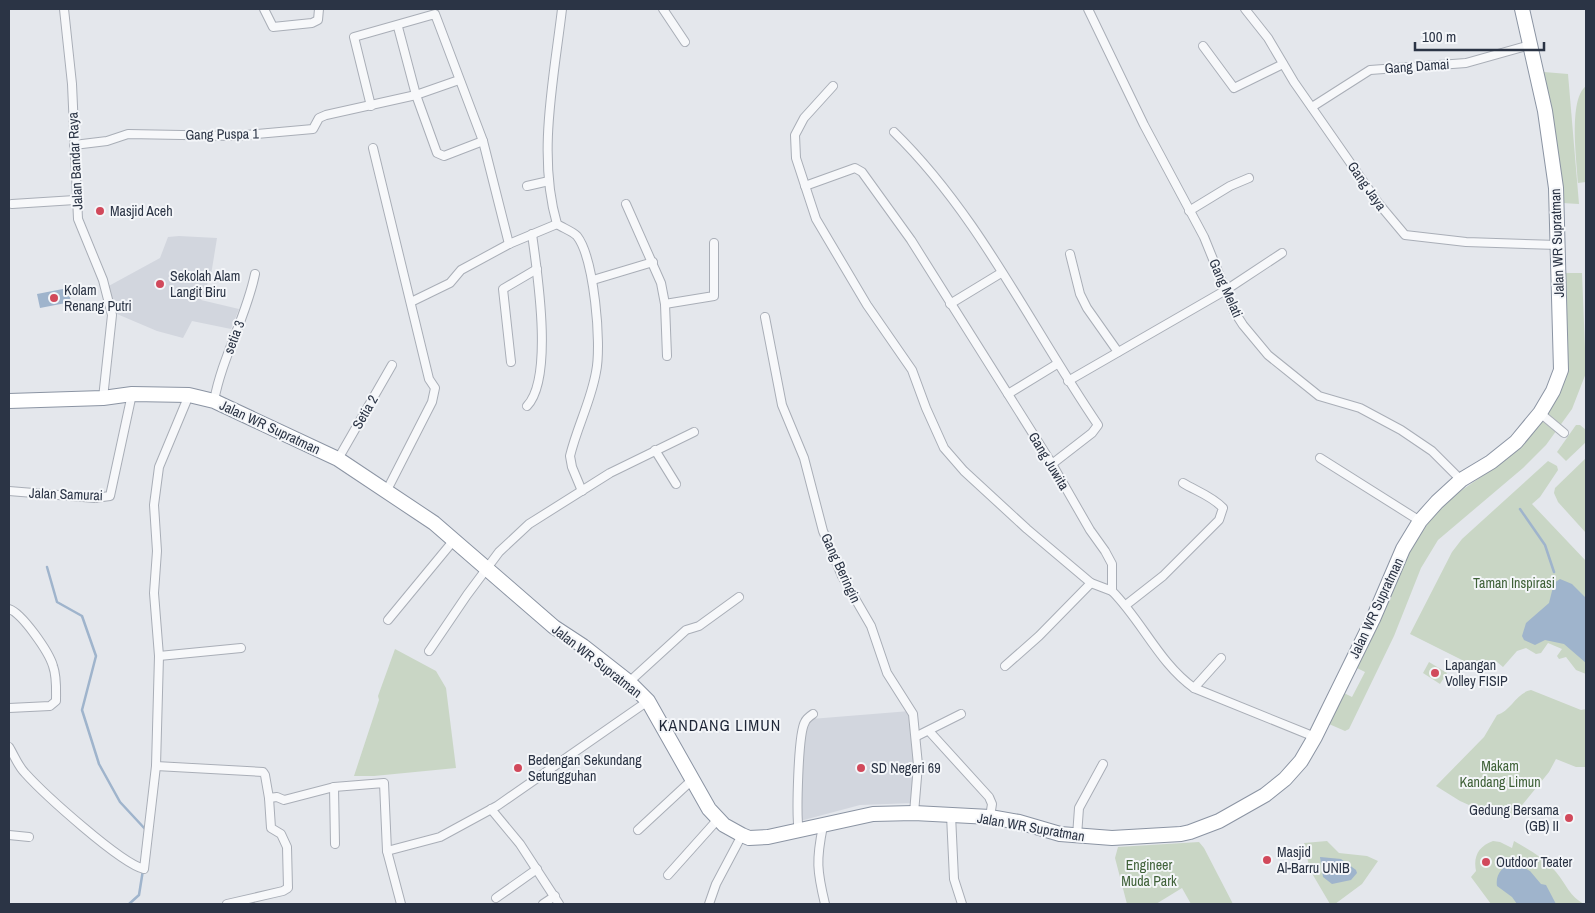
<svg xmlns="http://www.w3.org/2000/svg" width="1595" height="913" font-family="'Archivo Narrow',sans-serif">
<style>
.built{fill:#d2d6de}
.green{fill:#c9d6c5}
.water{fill:#9fb4cc}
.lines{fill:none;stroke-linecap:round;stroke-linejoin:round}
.stream{stroke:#9fb4cc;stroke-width:2.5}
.minor-casing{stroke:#a9aeb7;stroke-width:10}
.trunk-casing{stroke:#8b94a3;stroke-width:16}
.minor{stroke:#f7f8fa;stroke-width:8}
.trunk{stroke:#fff;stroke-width:14}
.poi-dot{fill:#d1495b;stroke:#f4f6f9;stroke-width:2}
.labels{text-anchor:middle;stroke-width:4;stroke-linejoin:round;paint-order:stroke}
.street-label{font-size:14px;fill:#2b3445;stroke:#f4f6f9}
.poi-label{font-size:14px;fill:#2b3445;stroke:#f4f6f9;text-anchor:start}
.park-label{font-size:14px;fill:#3f6138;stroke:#f4f6f9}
.quarter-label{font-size:16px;letter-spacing:1px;fill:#1d2536;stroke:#f4f6f9}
</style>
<rect width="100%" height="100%" fill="#e4e7ec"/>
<g class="built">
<polygon points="179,236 217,238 211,275 201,300 239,309 231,329 192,321 183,338 157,331 117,314 112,315 105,288 160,258 168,237"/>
<polygon points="910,711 916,749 914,803 860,805 800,821 805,732 811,719"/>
</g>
<g class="green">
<polygon points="1544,72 1568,74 1579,204 1562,203 1543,79"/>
<path d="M1586 86V182L1578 183C1577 161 1568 100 1586 86Z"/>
<polygon points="1566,273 1582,273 1586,373 1572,409 1546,445 1523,468 1438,540 1421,568 1394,636 1349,729 1345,731 1329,724 1344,693 1352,697 1365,672 1357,668 1410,551 1430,520 1449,499 1507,459 1560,390 1562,274"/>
<polygon points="1576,425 1580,425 1586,430 1586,442 1566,461 1557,452"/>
<polygon points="1586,458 1586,533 1558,502 1554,493 1555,488"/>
<polygon points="1548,461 1557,466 1558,470 1540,497 1532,504 1586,561 1586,674 1576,670 1566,657 1559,659 1557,656 1562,649 1548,643 1541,653 1536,654 1526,648 1517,651 1503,667 1497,662 1474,666 1410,634 1452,552 1462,539"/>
<polygon points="395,649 436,671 446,688 456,768 374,776 354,776 379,700 378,696"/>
<polygon points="1429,662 1447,673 1440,684 1423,673"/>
<path d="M1531 690 1581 710 1586 709V767H1576L1556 759 1549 772 1510 820 1489 814 1460 801 1436 786 1484 737 1497 715C1511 711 1516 693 1531 690Z"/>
<polygon points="1327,841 1339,853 1367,856 1378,861 1362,884 1335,904 1330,904 1310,870 1304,843"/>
<path d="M1493 841 1500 842 1512 848 1514 841C1530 850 1544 858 1556 872 1566 884 1570 897 1584 904H1491L1471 877 1476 871C1473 856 1479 846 1493 841Z"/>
<polygon points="1199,842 1204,848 1233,904 1191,904 1182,888 1156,904 1127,904 1115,858 1118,847"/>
</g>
<g class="water">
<polygon points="68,288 71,302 40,308 37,294"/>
<polygon points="1560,579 1572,584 1586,598 1586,663 1564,644 1545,640 1535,645 1524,640 1522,636 1526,623 1549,603 1554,583"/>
<polygon points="1320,857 1341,859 1356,870 1357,873 1351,880 1332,884 1323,877"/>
<path d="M1514 862 1530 871 1541 884 1546 885 1556 904H1517L1512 897 1497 886C1495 874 1503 866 1514 862Z"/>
</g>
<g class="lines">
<g class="stream">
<polyline points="1520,509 1545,545 1554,572"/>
<polyline points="47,567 57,602 82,616 96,656 82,710 99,764 120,802 146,830"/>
<polyline points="129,904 139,895 143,870"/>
</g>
<g class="minor-casing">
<g id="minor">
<polyline points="64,9 72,84 78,219 103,280 112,315 103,398"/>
<polyline points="264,9 273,27 312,23 318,20 319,9"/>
<path d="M562 9C554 78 537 156 557 224 563 228 572 231 577 236 594 258 602 344 596 372 591 401 577 427 570 456L572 467 582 491"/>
<polyline points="663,9 685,42"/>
<polyline points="1088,9 1144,125 1204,237 1234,311 1243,325 1268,355 1319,396 1360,408 1401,430 1432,451 1461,480"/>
<polyline points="1245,9 1268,38 1294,82 1379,204 1405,235 1466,242 1558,245"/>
<polyline points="398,27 416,95 437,153 444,156 483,141"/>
<polyline points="1203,46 1234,88 1283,64"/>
<polyline points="833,86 804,118 795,135 796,158 816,219 867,305 912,370 926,408 944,448 964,471 1027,529 1091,583 1112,591"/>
<polyline points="371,106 354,37 435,14 483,141 509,244"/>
<polyline points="1312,107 1370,70 1466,63 1530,45"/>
<path d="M894 132C979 215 1031 327 1098 425L1092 433 1052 464"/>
<polyline points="74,145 107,141 128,134 235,136 313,129 319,118 326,115 416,95 459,80"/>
<polyline points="373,148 429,379 435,388 432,402 386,492"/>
<polyline points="527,186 549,181"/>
<path d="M805 186 855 168 862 172 911 240 1052 464 1090 530 1105 551 1112 564V591C1142 621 1159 663 1194 688L1315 737"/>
<polyline points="12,204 75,200"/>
<polyline points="626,204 661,283 665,304 667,356"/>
<polyline points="1189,211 1230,186 1249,178"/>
<polyline points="1070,254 1080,294 1087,308 1118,352"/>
<polyline points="593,280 653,262"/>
<polyline points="411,302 450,283 461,270 509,244 557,224"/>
<polyline points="665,304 714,296 714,243"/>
<polyline points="950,304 1001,273"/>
<polyline points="765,317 782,405 804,458 823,531 842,576 871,626 887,673 913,714 918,765 914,813"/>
<polyline points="511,362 503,289 537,269"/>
<polyline points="1068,381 1226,290 1282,253"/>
<polyline points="1008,394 1057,364"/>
<path d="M214 401C222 357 246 318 255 274"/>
<path d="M527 406C554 378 537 271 532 234"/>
<polyline points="1540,413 1564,433"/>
<polyline points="655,450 676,484"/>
<polyline points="1320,458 1420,521"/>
<polyline points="338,459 392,365"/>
<polyline points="9,491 95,498 110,496 132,394"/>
<path d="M1126 605 1163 576 1219 520 1223 508C1212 496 1196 491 1183 483"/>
<path d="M9 609C22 613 49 652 53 666 57 677 56 689 56 701L50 706 9 708"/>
<polyline points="388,620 454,540"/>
<polyline points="429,651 467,595 499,552 529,524 610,473 694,432"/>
<polyline points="159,656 241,648"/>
<polyline points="1005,666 1039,636 1091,583"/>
<polyline points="629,682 686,630 699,626 739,597"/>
<polyline points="1194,688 1221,658"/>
<polyline points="929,731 989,797 992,804 990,817"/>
<polyline points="917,736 961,714"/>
<path d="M9 747C14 755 18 766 25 773 44 794 120 863 144 869L156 766 159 656 154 593 157 551 154 505 159 467 189 395"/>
<polyline points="156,766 263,772 265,775 269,798 277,797 284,800 334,787 384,783 387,851 401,904"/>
<polyline points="334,787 335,844"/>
<polyline points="491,809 520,844 559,904"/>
<polyline points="951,815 954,879 962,904"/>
<path d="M823 826C816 860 817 871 825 904"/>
<polyline points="638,830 692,780"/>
<path d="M799 832C796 817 798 733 805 722 806 719 810 716 813 714"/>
<polyline points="9,835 29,837"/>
<polyline points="1077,836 1079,808 1103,764"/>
<polyline points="387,851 440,837 497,806 648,701"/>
<polyline points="668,875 719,818"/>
<polyline points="496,898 537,869"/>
<polyline points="227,904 283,891 288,888 287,847 281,834 271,828 269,798"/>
<polyline points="543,904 555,896"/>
<polyline points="709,904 716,884 742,835"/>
</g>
</g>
<g class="trunk-casing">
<polyline id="trunk" points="9,401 103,398 132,394 189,395 214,401 338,459 434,523 554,627 583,646 629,682 648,701 709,809 724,825 742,835 749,838 768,837 873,814 914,813 990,817 1019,822 1060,834 1112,838 1181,834 1190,832 1219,821 1265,795 1285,779 1301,761 1315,737 1373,619 1403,549 1420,521 1437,502 1461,480 1491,462 1516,442 1540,413 1553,391 1561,370 1556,188 1545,111 1522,9"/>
</g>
<use href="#minor" class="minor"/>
<use href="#trunk" class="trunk"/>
</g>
<g class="poi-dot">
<circle cx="100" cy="211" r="5"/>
<circle cx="160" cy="284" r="5"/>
<circle cx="54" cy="298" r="5"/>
<circle cx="1435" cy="673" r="5"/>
<circle cx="518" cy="768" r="5"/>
<circle cx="861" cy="768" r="5"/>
<circle cx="1569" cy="818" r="5"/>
<circle cx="1267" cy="860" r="5"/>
<circle cx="1486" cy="862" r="5"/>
</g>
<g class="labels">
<g class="street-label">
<text transform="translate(1417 66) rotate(-4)" y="5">Gang Damai</text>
<text transform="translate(222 134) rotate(-1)" y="5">Gang Puspa 1</text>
<text transform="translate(75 161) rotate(-93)" y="5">Jalan Bandar Raya</text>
<text transform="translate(1367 186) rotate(55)" y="5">Gang Jaya</text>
<text transform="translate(1557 243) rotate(-92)" y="5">Jalan WR Supratman</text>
<text transform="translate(1226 288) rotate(66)" y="5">Gang Melati</text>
<text transform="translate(234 337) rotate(-69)" y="5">setia 3</text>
<text transform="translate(365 412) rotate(-60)" y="5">Setia 2</text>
<text transform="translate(270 427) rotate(25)" y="5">Jalan WR Supratman</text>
<text transform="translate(1049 461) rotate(59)" y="5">Gang Juwita</text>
<text transform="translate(66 494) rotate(2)" y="5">Jalan Samurai</text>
<text transform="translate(841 568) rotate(65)" y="5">Gang Beringin</text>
<text transform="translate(1376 608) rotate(-65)" y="5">Jalan WR Supratman</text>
<text transform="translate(597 661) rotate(38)" y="5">Jalan WR Supratman</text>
<text transform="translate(1031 827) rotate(10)" y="5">Jalan WR Supratman</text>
</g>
<g class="poi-label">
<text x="110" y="216">Masjid Aceh</text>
<text x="170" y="281">Sekolah Alam<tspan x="170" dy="16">Langit Biru</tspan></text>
<text x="64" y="295">Kolam<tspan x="64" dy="16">Renang Putri</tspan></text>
<text x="1445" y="670">Lapangan<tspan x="1445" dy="16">Volley FISIP</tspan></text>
<text x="528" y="765">Bedengan Sekundang<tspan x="528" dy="16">Setungguhan</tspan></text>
<text x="871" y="773">SD Negeri 69</text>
<text x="1559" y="815" text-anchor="end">Gedung Bersama<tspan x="1559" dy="16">(GB) II</tspan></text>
<text x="1277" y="857">Masjid<tspan x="1277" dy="16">Al-Barru UNIB</tspan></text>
<text x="1496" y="867">Outdoor Teater</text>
</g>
<g class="park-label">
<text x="1514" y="588">Taman Inspirasi</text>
<text x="1500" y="771">Makam<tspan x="1500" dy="16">Kandang Limun</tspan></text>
<text x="1149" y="870">Engineer<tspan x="1149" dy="16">Muda Park</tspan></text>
</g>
<g class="quarter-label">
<text x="720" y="731">KANDANG LIMUN</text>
</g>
</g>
<rect width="1595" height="913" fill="none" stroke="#2b3445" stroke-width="20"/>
<path d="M1415 42v8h129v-8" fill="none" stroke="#2b3445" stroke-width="2.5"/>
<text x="1422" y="42" font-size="15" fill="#2b3445" stroke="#f4f6f9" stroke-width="4" paint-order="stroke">100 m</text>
</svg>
